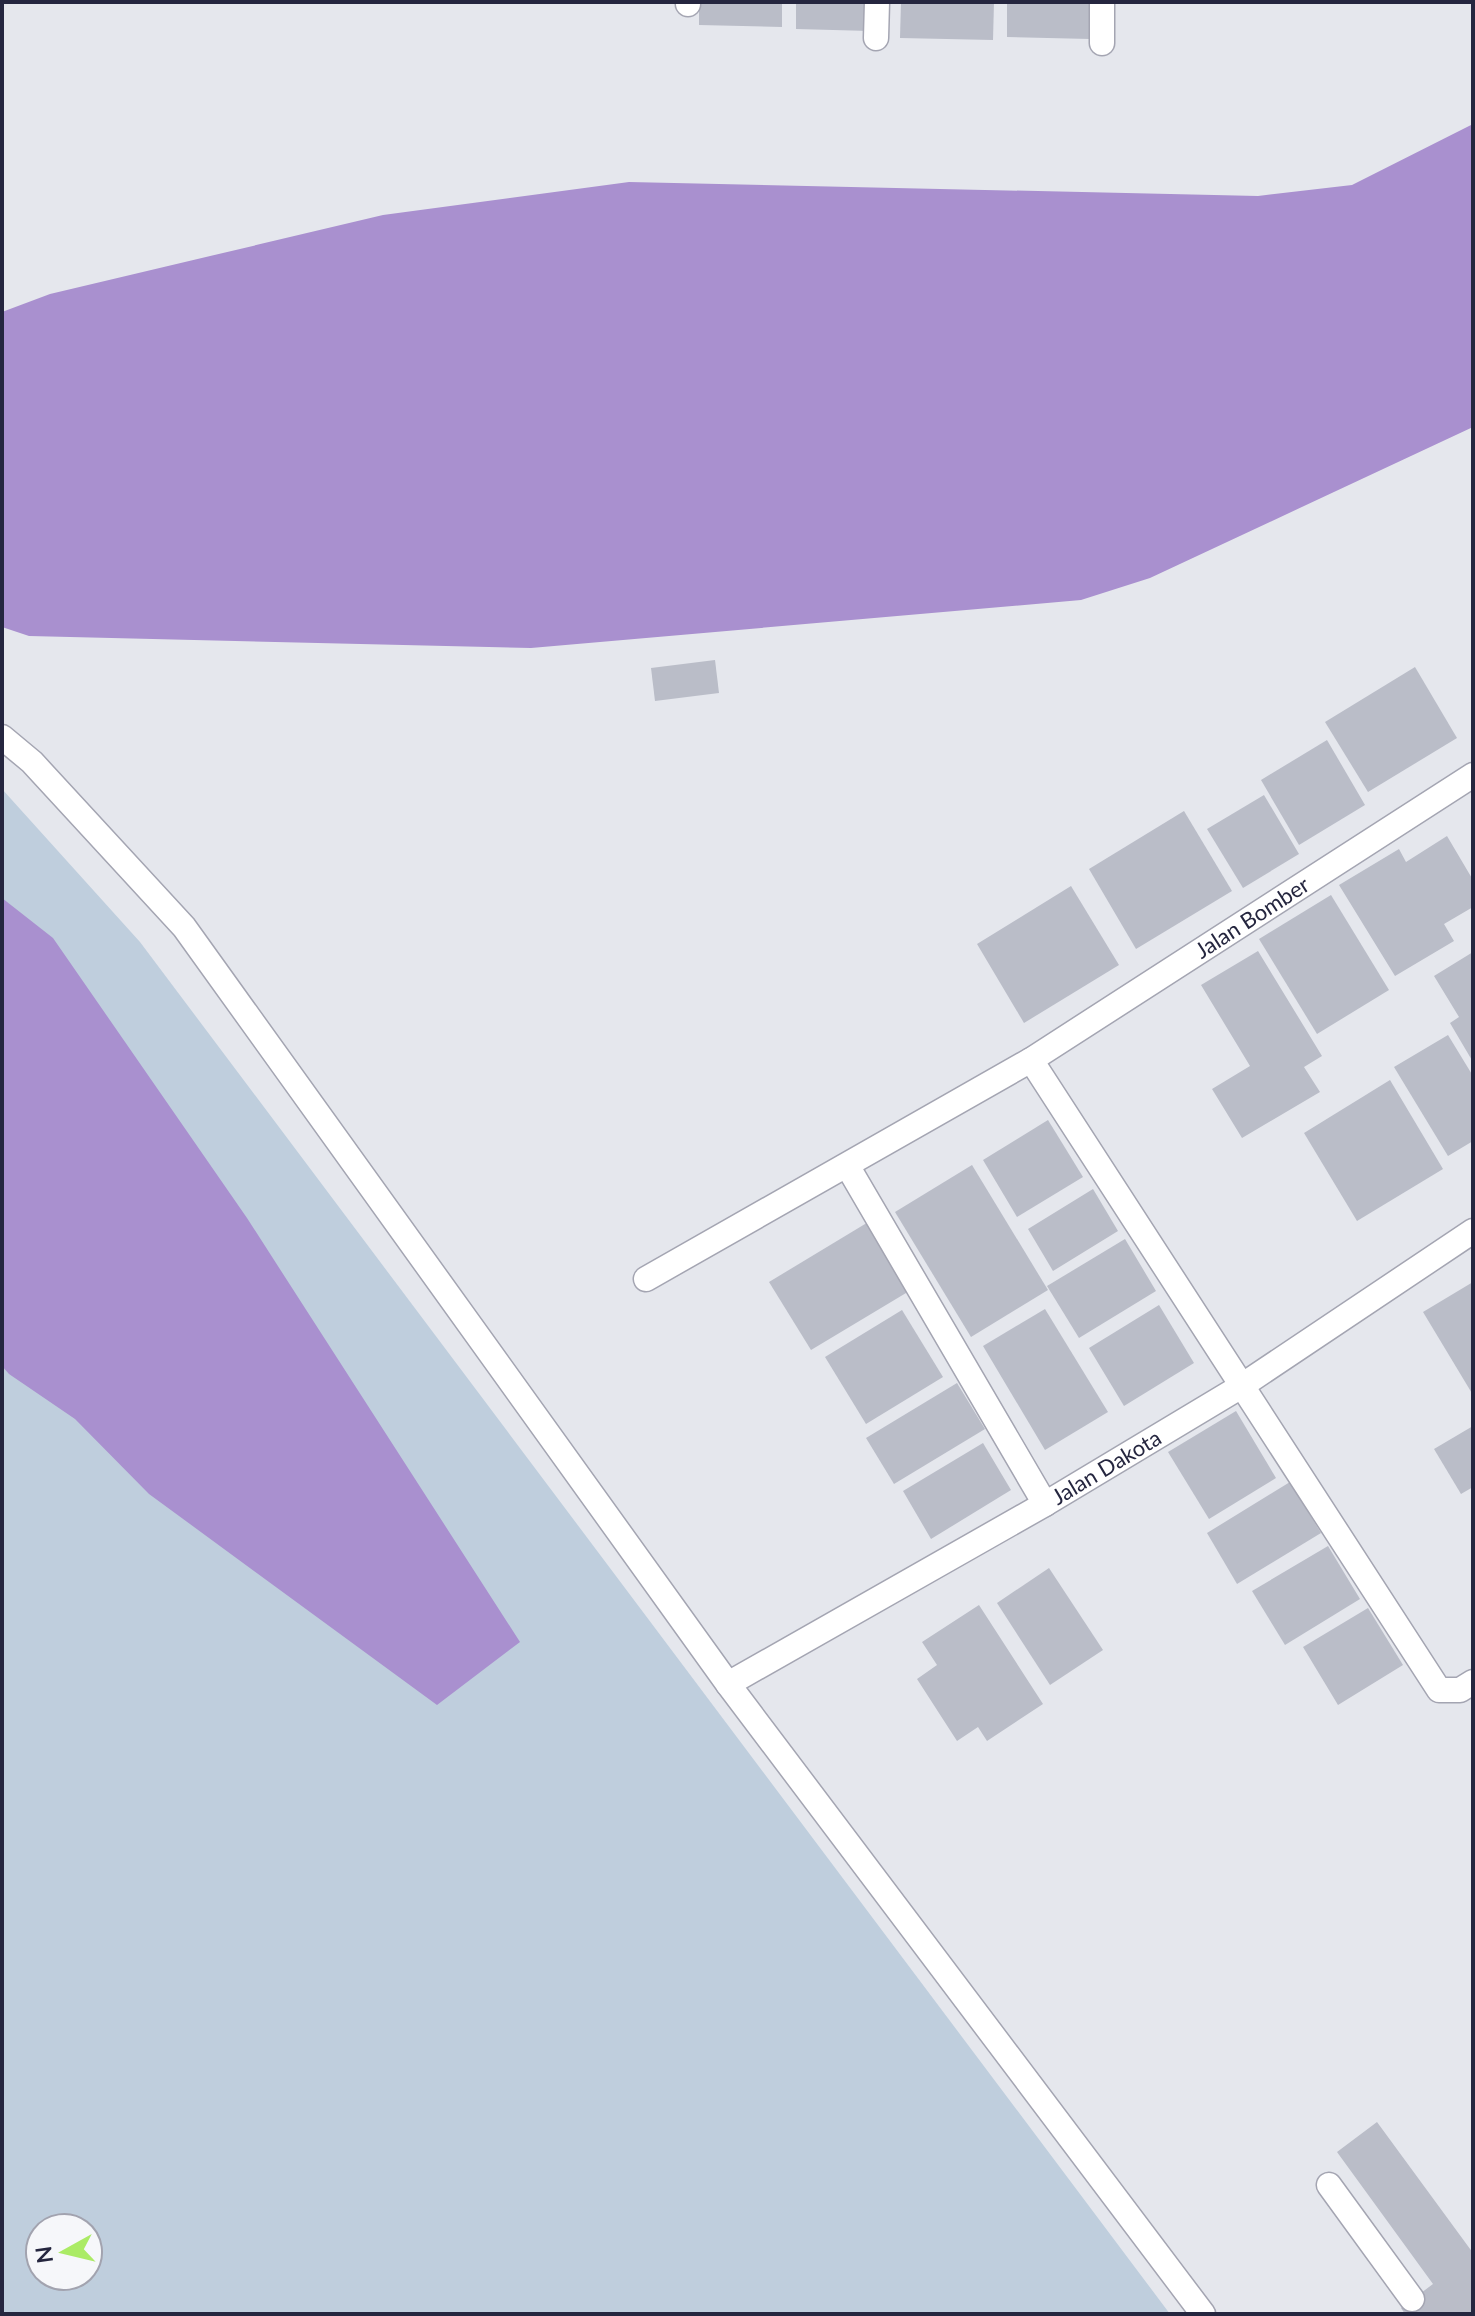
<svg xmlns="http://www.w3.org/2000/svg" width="1475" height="2316" font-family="Lato,sans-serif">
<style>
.green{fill:#bfcedd;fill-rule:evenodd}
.water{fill:#a990cf}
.building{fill:#babdc8}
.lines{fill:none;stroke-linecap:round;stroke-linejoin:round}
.minor-casing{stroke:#a4a5b2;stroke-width:27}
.minor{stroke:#fff;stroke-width:24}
.labels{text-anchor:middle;stroke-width:8;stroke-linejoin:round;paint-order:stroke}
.street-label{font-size:22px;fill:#25263f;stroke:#f6f7fa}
</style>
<rect width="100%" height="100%" fill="#e5e7ed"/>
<path class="green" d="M2 789 140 942 1170 2314H2ZM40 2228H88V2276H40Z"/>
<g class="water">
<polygon points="1473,124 1473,427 1150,578 1081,600 531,648 29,636 2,627 2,312 50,294 383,215 629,182 1258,196 1352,185"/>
<polygon points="2,898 53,938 247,1218 520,1642 437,1705 149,1494 75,1419 9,1374 2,1366"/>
</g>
<g class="building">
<polygon points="699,2 782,2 782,27 699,25"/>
<polygon points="796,2 870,2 870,31 796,29"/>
<polygon points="901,2 994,2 993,40 900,38"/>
<polygon points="1007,2 1091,2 1090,39 1007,37"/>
<polygon points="715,660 719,693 655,701 651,668"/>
<polygon points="1415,667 1457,738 1368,792 1325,722"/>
<polygon points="1327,740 1365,805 1299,845 1261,780"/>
<polygon points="1264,795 1299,854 1243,888 1207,829"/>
<polygon points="1184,811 1232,891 1136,949 1089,869"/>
<polygon points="1447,836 1473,880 1473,907 1444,924 1454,941 1395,976 1339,885 1399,849 1406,862"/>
<polygon points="1071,886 1119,965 1024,1023 977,944"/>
<polygon points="1331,895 1389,990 1317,1034 1259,939"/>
<polygon points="1258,951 1322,1056 1304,1067 1320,1092 1242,1138 1212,1089 1250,1066 1201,985"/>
<polygon points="1473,952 1473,1062 1450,1023 1459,1017 1434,976"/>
<polygon points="1448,1035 1473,1076 1473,1141 1448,1156 1394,1067"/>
<polygon points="1390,1080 1443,1169 1357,1221 1304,1133"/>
<polygon points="1048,1120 1083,1177 1017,1217 983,1160"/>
<polygon points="972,1165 1048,1290 971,1337 895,1212"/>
<polygon points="1093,1189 1118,1231 1053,1271 1028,1229"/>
<polygon points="870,1221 911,1290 811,1350 769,1282"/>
<polygon points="1125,1239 1156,1291 1079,1338 1047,1286"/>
<polygon points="1473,1282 1473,1395 1423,1312"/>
<polygon points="1159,1305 1194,1363 1124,1406 1089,1348"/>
<polygon points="1045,1309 1108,1412 1045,1450 983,1346"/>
<polygon points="902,1310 943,1377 866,1424 825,1357"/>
<polygon points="957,1383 985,1429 894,1484 866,1438"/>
<polygon points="1236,1411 1276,1478 1209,1519 1168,1452"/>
<polygon points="1473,1426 1473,1487 1461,1494 1434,1449"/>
<polygon points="983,1443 1011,1490 931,1539 903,1491"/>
<polygon points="1290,1482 1321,1533 1237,1584 1207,1533"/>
<polygon points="1328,1546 1360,1599 1285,1645 1252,1591"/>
<polygon points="1049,1568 1103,1650 1050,1685 997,1603"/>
<polygon points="979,1605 1043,1704 987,1741 978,1727 957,1741 917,1679 937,1665 922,1642"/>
<polygon points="1368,1608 1403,1665 1338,1705 1303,1647"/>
<polygon points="1377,2122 1473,2253 1473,2314 1405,2314 1401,2308 1433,2284 1337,2152"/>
</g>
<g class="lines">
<g class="minor-casing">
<g id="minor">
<polyline points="1102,2 1102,43"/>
<polyline points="688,4 688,2"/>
<polyline points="876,38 877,2"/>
<polyline points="2,737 32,762 184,927 728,1684 1203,2314"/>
<polyline points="1031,1060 1439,1690 1460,1690 1473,1682"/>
<polyline points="848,1167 1045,1504"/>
<path id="s1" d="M646 1279 1031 1060 1473 775"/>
<path id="s2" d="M728 1684 1045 1504 1240 1387 1473 1231"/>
<polyline points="1329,2185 1412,2299"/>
</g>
</g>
<use href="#minor" class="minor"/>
</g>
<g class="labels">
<g class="street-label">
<text dy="8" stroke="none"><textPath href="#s1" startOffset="706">Jalan Bomber</textPath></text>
<text dy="8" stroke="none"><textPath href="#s2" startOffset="436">Jalan Dakota</textPath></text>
</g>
</g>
<rect width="1475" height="2316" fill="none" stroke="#25263f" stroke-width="8"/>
<g transform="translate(64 2252) rotate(262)"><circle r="38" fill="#f6f7fa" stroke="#a2a3af" stroke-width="2"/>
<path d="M0-6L14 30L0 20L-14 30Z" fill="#abeb65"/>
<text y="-12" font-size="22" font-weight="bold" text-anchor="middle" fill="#25263f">N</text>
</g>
</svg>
